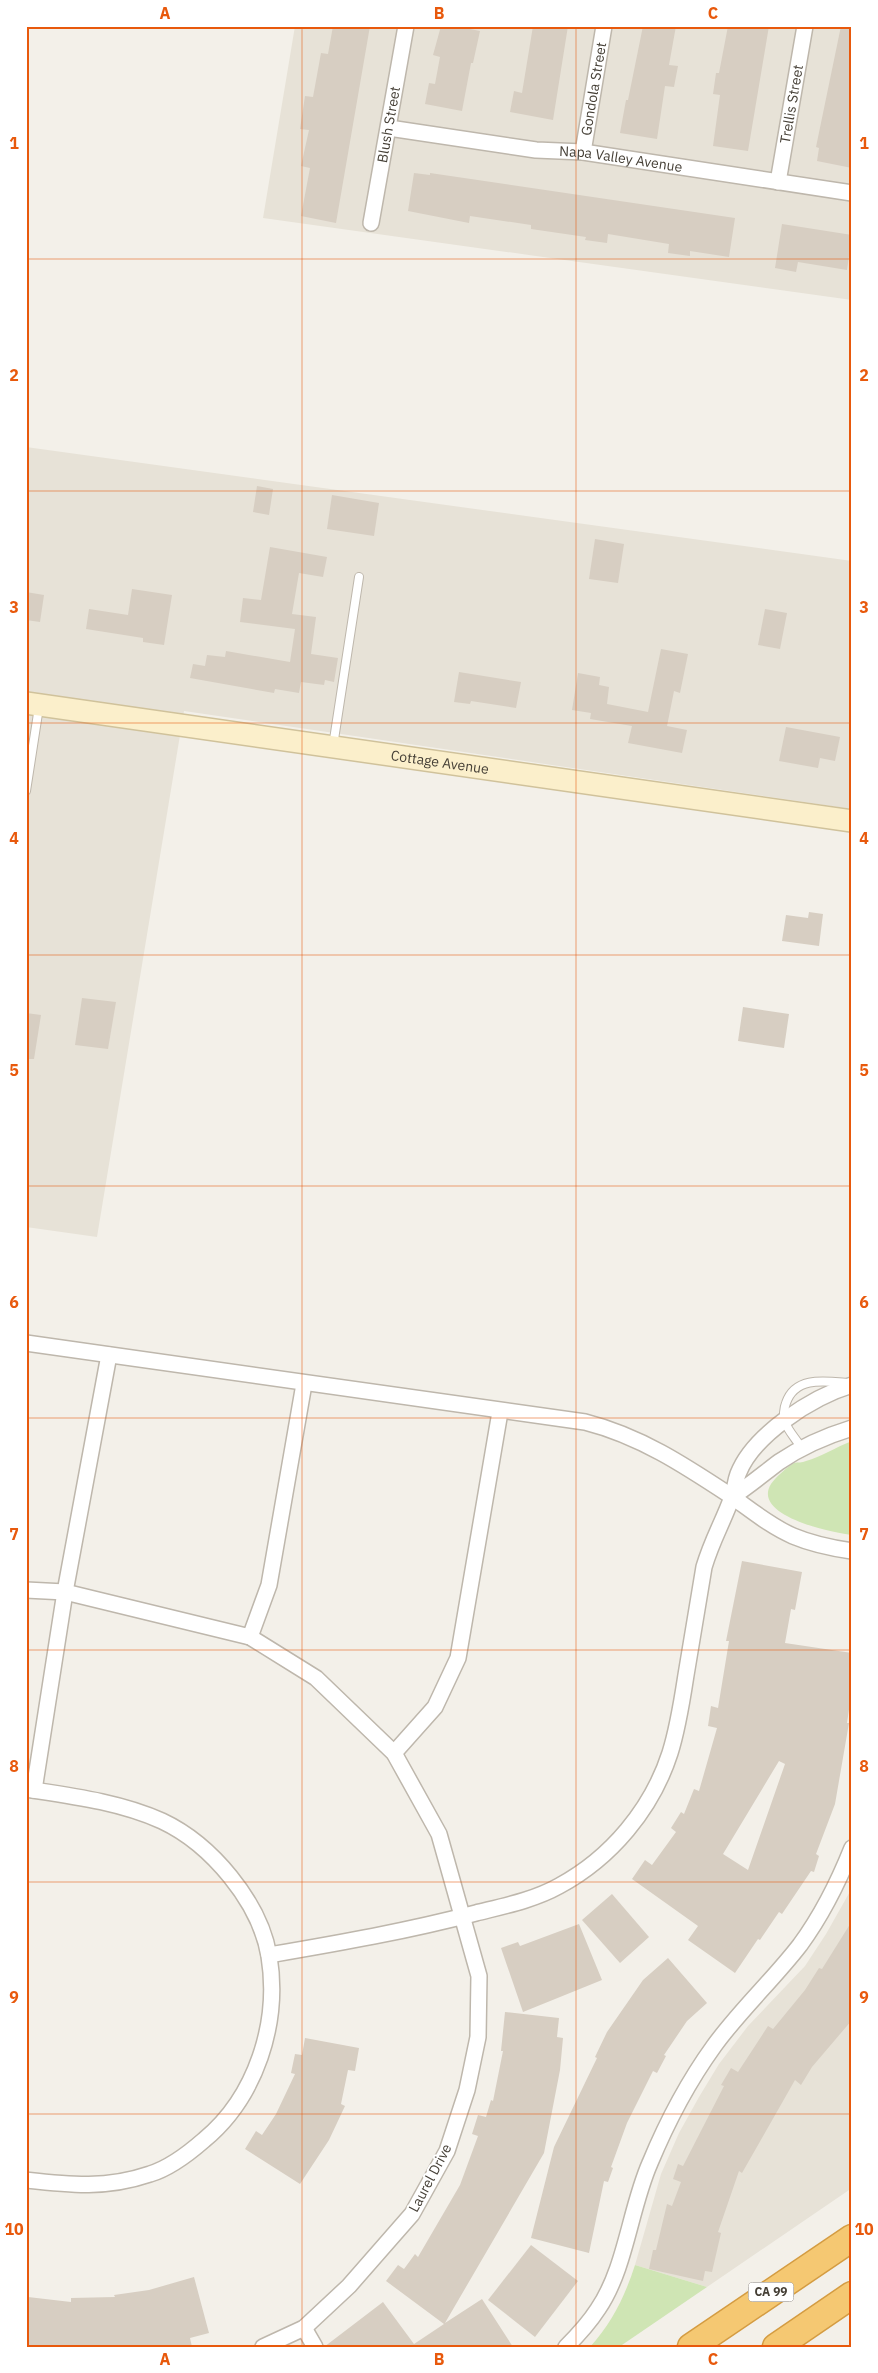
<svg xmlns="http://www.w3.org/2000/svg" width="878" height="2373" font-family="'IBM Plex Sans',sans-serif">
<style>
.residential{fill:#e7e2d7}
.green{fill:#cfe5b4}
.building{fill:#d7cec2;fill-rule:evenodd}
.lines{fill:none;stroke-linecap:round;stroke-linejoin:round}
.lane-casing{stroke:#beb7ac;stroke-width:10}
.street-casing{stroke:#beb7ac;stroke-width:18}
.secondary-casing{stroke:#d0c29b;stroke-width:24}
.highway-casing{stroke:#d49c42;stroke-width:29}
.lane{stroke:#fff;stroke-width:8}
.street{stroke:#fff;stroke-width:15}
.secondary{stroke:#fbefcb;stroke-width:21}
.highway{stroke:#f5c872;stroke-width:26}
.grid{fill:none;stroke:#e8590c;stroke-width:1;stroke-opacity:0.55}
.labels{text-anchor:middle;stroke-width:4;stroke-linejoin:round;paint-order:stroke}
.shield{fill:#fff;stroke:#7e7973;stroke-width:1}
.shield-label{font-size:12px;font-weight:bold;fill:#464037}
.street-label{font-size:14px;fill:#464037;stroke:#fff}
.neatline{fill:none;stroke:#e8590c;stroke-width:2}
.grid-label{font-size:16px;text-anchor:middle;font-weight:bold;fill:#e8590c}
</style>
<rect width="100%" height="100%" fill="#f3f0e9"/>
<g class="residential">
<polygon points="295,26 852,26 852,300 263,218"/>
<polygon points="26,447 852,561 852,809 184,711 97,1237 26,1227"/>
<polygon points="852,1888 852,2188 707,2287 635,2265 661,2174 679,2133 699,2097 719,2064 748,2026 805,1966 826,1934"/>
</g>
<g class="green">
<path d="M852 1441V1535C833 1533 751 1516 771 1484 776 1477 787 1467 794 1463 798 1462 802 1463 806 1461 821 1457 836 1447 852 1441Z"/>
<path d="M635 2265 707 2287 619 2347H590C612 2323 625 2296 635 2265Z"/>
</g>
<g class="building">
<polygon points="333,26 370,26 336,223 301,216 310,168 301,166 309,130 300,129 305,96 313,97 321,53 328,54"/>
<polygon points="441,26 455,26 480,31 473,63 471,63 462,111 425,104 429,83 435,84 440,57 433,55"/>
<polygon points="533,26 568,26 553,120 510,112 514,91 522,93"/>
<polygon points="643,26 676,26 669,65 678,66 674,87 665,86 657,139 620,133 626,100 628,100"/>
<polygon points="728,26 769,26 748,151 713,146 720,95 713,94 716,73 719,73"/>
<polygon points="841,26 852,26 852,168 817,161 819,148 816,147"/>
<polygon points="414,173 430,175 430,173 735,218 729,257 690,251 690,256 668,253 669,244 608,234 607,243 585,240 586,237 531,229 531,225 470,216 469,223 408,211"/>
<polygon points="782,224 852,235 847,270 798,262 796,272 775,268"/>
<polygon points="257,486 273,489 269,515 253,512"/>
<polygon points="332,495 379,503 374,536 327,529"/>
<polygon points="595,539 624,544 618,583 589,579"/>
<polygon points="270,547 327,557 323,577 299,573 292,614 316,617 311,654 338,658 334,682 325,680 324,685 301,682 299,693 275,689 274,693 190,678 193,664 205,666 207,655 225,657 226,651 290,662 295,629 240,622 243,598 261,600"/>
<polygon points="132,589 172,595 164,645 143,642 143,638 86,629 89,609 128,615"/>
<polygon points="26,592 44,595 40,622 26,620"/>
<polygon points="765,609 787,613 780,649 758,645"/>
<polygon points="661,649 688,654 680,693 674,691 667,726 687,730 682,753 628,743 632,726 590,719 591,713 572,710 578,673 600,677 599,685 609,687 607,704 648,712"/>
<polygon points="459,672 521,682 516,708 471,701 470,704 454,702"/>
<polygon points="786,727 840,737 835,761 820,758 818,768 779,761"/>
<polygon points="809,912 823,914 819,946 782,941 786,915 808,918"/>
<polygon points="82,998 116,1002 108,1049 75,1045"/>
<polygon points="743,1007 789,1014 784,1048 738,1041"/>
<polygon points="26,1013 41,1015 34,1059 26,1059"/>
<path d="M742 1561 802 1572 795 1610 791 1609 785 1643 852 1653V1689L847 1723H849L835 1804 816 1854 819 1856 814 1872 811 1871 782 1914 779 1912 760 1940 758 1939 735 1973 688 1940 698 1926 632 1879 645 1860 652 1865 676 1832 671 1828 681 1812 684 1814 694 1789 699 1791 717 1728 708 1726 711 1706 718 1708 729 1641H726ZM779 1761 785 1764 748 1870 723 1854Z"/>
<polygon points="612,1894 649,1937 620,1963 582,1920"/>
<polygon points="852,1921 852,2020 812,2067 801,2085 795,2080 742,2173 739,2171 718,2232 721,2233 712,2272 705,2271 703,2281 649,2269 653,2250 656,2250 667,2204 672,2206 681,2182 673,2179 678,2164 683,2166 724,2086 721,2085 731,2068 738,2072 768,2026 773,2029 805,1990 819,1968 822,1969"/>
<polygon points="579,1924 602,1980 523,2012 501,1948 518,1942 520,1946"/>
<polygon points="668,1958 707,2003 687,2021 664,2055 666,2056 657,2073 653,2071 627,2123 611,2167 613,2168 608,2182 604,2181 589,2253 531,2238 554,2147 597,2058 595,2057 607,2032 643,1980"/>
<polygon points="505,2012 559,2018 557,2037 563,2038 560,2070 544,2153 445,2323 482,2299 513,2347 324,2347 383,2302 414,2344 444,2324 386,2281 398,2265 404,2269 415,2254 418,2257 460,2185 478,2136 472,2134 478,2115 486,2117 491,2100 493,2101 503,2051 501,2051"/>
<polygon points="305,2038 359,2048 355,2071 348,2070 341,2104 345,2106 329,2140 300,2184 245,2149 256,2131 262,2135 276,2114 295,2074 291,2073 295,2054 302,2055"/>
<polygon points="531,2245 578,2281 535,2337 488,2300"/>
<polygon points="194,2277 209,2333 190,2338 192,2347 26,2347 28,2297 71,2302 71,2298 115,2297 114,2295 149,2290"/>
</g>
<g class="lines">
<g class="lane-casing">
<g id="lane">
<polyline points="333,746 359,577"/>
<polyline points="26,791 39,707"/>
<path d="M802 1449C797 1440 788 1431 785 1422 783 1417 784 1408 786 1403 795 1376 825 1381 847 1383"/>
</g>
</g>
<g class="street-casing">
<g id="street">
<path id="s1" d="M389 128 536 150 583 152 852 193"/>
<path id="s2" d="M583 152 604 26"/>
<path id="s3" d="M778 182 805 26"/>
<path id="s4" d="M371 223 406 26"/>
<path d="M26 1343 585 1422C640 1436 684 1465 731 1496 751 1510 770 1526 793 1536 812 1544 831 1548 852 1551"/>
<path d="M732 1497C749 1486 763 1474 779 1462 801 1447 826 1436 852 1428"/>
<polyline points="26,1590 65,1592 250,1637 316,1678 394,1753 439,1834 479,1976 478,2037 467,2090 447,2151 412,2214 349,2286 304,2328 263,2347"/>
<polyline points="250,1637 269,1585 304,1384"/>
<polyline points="394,1753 435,1707 458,1658 500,1412"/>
<path d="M26 1789C72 1796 120 1802 162 1821 211 1844 260 1902 269 1956 280 2023 256 2097 204 2140 188 2154 170 2168 150 2174 106 2189 71 2185 26 2180"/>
<polyline points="34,1790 65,1592 109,1355"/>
<path d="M269 1955C339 1943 408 1931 476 1913 504 1906 534 1900 559 1886 611 1858 652 1809 670 1753 678 1728 682 1701 686 1675 692 1639 698 1603 704 1567 712 1540 723 1522 732 1497 735 1489 735 1482 738 1474 753 1435 812 1397 852 1385"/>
<polyline points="304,2328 315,2347"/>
<path d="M566 2347C578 2335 589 2323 598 2309 626 2268 630 2208 650 2163 667 2122 688 2082 714 2046 740 2010 773 1980 800 1945 822 1915 838 1883 852 1848"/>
</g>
</g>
<g class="secondary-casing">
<g id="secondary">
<path id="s5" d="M26 703 852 821"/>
</g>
</g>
<g class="highway-casing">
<g id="highway">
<polyline points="691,2347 852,2238"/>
<polyline points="776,2347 852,2295"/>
</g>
</g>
<use href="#lane" class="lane"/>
<use href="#street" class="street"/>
<use href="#secondary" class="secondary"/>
<use href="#highway" class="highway"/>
</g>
<path class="grid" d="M302 26V2347M576 26V2347M26 259H852M26 491H852M26 723H852M26 955H852M26 1186H852M26 1418H852M26 1650H852M26 1882H852M26 2114H852"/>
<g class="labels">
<rect class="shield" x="748.5" y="2282.5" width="45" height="19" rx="4"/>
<g class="shield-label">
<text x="771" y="2296">CA 99</text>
</g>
<g class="street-label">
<text dy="5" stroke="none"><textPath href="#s2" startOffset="64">Gondola Street</textPath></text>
<text dy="5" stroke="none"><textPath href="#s3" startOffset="79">Trellis Street</textPath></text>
<text dy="5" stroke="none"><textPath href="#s4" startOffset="100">Blush Street</textPath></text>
<text dy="5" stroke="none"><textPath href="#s1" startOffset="234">Napa Valley Avenue</textPath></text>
<text dy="5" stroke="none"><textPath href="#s5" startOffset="418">Cottage Avenue</textPath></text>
<text transform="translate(430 2178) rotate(-62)" y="5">Laurel Drive</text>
</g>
</g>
<rect width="878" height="2373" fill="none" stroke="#ffffff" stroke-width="55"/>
<rect x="28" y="28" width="822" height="2318" class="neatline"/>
<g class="grid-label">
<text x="165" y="19">A</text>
<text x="439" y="19">B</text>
<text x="713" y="19">C</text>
<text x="14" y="149">1</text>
<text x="864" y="149">1</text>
<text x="14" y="381">2</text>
<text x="864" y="381">2</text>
<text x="14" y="613">3</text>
<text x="864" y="613">3</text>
<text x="14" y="844">4</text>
<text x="864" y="844">4</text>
<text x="14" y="1076">5</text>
<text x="864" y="1076">5</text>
<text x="14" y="1308">6</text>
<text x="864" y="1308">6</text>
<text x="14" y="1540">7</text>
<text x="864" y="1540">7</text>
<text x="14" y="1772">8</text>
<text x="864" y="1772">8</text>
<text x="14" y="2003">9</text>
<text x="864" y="2003">9</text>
<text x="14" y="2235">10</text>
<text x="864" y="2235">10</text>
<text x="165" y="2365">A</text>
<text x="439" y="2365">B</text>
<text x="713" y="2365">C</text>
</g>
</svg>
